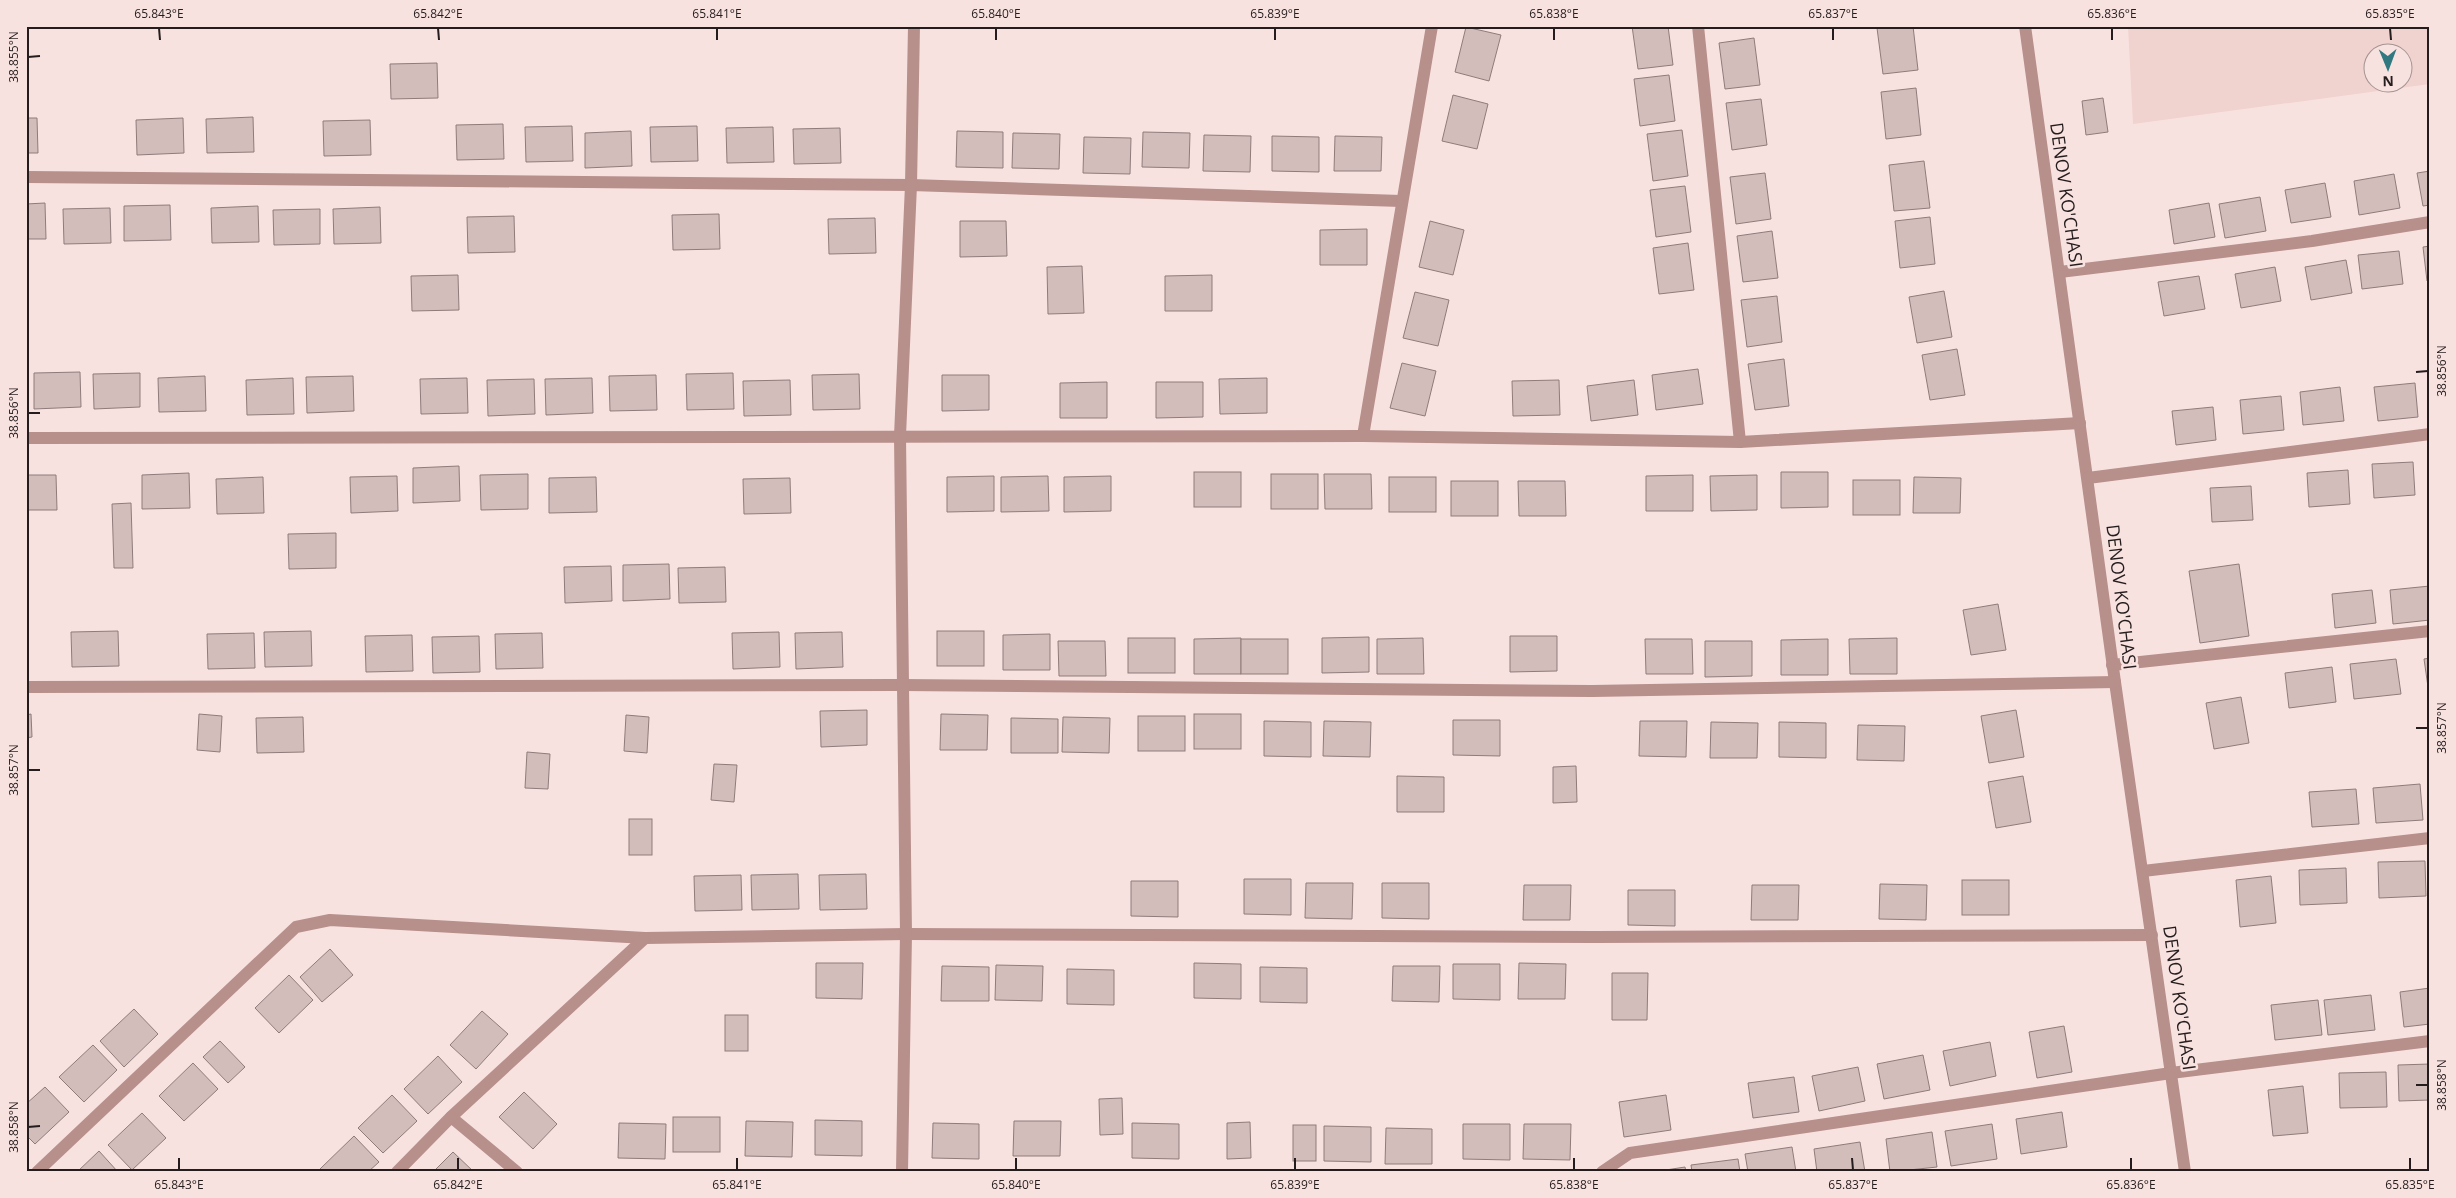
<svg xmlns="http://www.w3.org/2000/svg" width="2456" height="1198" font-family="'Open Sans',sans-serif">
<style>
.built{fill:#f0d2cf;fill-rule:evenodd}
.building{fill:#d2bdbb;stroke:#8f7c7a}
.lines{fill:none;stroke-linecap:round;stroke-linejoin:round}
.minor{stroke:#b78f8b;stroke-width:12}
.ticks{fill:none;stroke:#251d1d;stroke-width:2}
.labels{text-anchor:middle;stroke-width:5;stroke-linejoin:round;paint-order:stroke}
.street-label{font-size:18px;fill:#251d1d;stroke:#f8e2e0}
.neatline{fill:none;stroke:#251d1d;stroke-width:2}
.ticks-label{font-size:12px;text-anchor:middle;fill:#251d1d}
</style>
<rect width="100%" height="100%" fill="#f8e2e0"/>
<path class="built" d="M2128 26H2430V84L2133 124ZM2374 52H2404V82H2374Z"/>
<g class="building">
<polygon points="155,26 202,26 202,27 155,28"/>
<polygon points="1632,26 1668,26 1673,65 1638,69"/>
<polygon points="1890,26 1913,26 1918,70 1883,74 1877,28"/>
<polygon points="1466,27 1501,35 1489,81 1455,72"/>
<polygon points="1754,38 1760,85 1725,89 1719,43"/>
<polygon points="437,63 438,98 391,99 390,64"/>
<polygon points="1669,75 1675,121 1640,126 1634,79"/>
<polygon points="1916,88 1921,135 1886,139 1881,92"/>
<polygon points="1453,95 1488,104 1477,149 1442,141"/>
<polygon points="2103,98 2108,132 2086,135 2082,101"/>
<polygon points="1761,99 1767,145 1732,150 1726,103"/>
<polygon points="253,117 254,152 207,153 206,119"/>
<polygon points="26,118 37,118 38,153 26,153"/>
<polygon points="183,118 184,153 137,155 136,120"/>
<polygon points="370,120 371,155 324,156 323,121"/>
<polygon points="503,124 504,159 457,160 456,125"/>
<polygon points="572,126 573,161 526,162 525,127"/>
<polygon points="697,126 698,161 651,162 650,127"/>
<polygon points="773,127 774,162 727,163 726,128"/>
<polygon points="840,128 841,163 794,164 793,129"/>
<polygon points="1682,130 1688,176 1653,181 1647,134"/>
<polygon points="631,131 632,166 585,168 585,133"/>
<polygon points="957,131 1003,132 1003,168 956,167"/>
<polygon points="1143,132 1190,133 1189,168 1142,167"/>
<polygon points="1013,133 1060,134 1059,169 1012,168"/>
<polygon points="1204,135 1251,136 1250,172 1203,171"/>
<polygon points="1272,136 1319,137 1319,172 1272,171"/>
<polygon points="1335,136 1382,137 1381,171 1334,171"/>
<polygon points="1084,137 1131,138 1130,174 1083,173"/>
<polygon points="1924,161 1930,208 1894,211 1889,165"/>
<polygon points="2430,171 2430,205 2423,206 2417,173"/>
<polygon points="1765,173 1771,219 1736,224 1730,177"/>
<polygon points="2394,174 2400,208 2359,215 2354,181"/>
<polygon points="2325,183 2331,217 2291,223 2285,190"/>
<polygon points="1685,186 1691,232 1656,237 1650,190"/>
<polygon points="2260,197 2266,231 2225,238 2219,204"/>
<polygon points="45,203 46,239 26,239 26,204"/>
<polygon points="2209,203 2215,237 2174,244 2169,210"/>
<polygon points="170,205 171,240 124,241 124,206"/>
<polygon points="258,206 259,242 212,243 211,208"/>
<polygon points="380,207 381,243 334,244 333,209"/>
<polygon points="110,208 111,243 64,244 63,209"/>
<polygon points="320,209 320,244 274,245 273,210"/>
<polygon points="719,214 720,249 673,250 672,215"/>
<polygon points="514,216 515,252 468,253 467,217"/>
<polygon points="1930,217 1935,264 1900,268 1895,221"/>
<polygon points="875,218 876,253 829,254 828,219"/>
<polygon points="960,221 1006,221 1007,256 960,257"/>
<polygon points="1430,221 1464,230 1453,275 1419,267"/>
<polygon points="1367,229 1367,265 1320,265 1320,230"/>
<polygon points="1772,231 1778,278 1743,282 1737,236"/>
<polygon points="1688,243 1694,290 1659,294 1653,248"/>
<polygon points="2430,246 2430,280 2427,281 2423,247"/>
<polygon points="2399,251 2403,284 2362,289 2358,255"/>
<polygon points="2346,260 2352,293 2311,300 2305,267"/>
<polygon points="1082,266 1084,313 1048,314 1047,267"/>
<polygon points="2275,267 2281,301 2241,308 2235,274"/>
<polygon points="458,275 459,310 412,311 411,276"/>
<polygon points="1212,275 1212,311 1165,311 1165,276"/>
<polygon points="2199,276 2205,309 2164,316 2158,282"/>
<polygon points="1944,291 1952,337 1917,343 1909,297"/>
<polygon points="1415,292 1449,300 1438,346 1403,338"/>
<polygon points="1777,296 1782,342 1747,347 1741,300"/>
<polygon points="1957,349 1965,395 1930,400 1922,355"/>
<polygon points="1784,359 1789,406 1755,410 1748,364"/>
<polygon points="1402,363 1436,371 1425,416 1390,408"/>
<polygon points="1698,369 1703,404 1656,410 1652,375"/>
<polygon points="80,372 81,407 34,409 34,373"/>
<polygon points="140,373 140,407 94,409 93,374"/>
<polygon points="733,373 734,409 687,410 686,374"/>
<polygon points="859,374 860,409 813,410 812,375"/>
<polygon points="656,375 657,410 610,411 609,376"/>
<polygon points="942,375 989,375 989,410 942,411"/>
<polygon points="205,376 206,411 159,412 158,378"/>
<polygon points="353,376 354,411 307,413 306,377"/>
<polygon points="293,378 294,414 247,415 246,380"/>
<polygon points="467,378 468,413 421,414 420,379"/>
<polygon points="592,378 593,413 546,415 545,379"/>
<polygon points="1267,378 1267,413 1220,414 1219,379"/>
<polygon points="534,379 535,414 488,416 487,380"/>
<polygon points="790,380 791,415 744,416 743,381"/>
<polygon points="1559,380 1560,415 1513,416 1512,381"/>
<polygon points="1634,380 1638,415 1591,421 1587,386"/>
<polygon points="1107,382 1107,418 1060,418 1060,383"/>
<polygon points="1156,382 1203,382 1203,417 1156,418"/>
<polygon points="2415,383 2418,417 2378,421 2374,387"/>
<polygon points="2340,387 2344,421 2303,425 2300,392"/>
<polygon points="2281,396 2284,430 2243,434 2240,400"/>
<polygon points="2213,407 2216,440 2176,445 2172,411"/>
<polygon points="2413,462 2415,495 2374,498 2372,464"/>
<polygon points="459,466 460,501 413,503 413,468"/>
<polygon points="2348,470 2350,504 2309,507 2307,473"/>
<rect x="1194" y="472" width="47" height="35"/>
<polygon points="1781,472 1828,472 1828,507 1781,508"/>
<polygon points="189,473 190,508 142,509 142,475"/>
<polygon points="528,474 528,509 481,510 480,475"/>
<rect x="1271" y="474" width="47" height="35"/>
<polygon points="1324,474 1371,474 1372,509 1325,509"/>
<polygon points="26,475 56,475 57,510 26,510"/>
<polygon points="1693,475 1693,511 1646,511 1646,476"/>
<polygon points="1757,475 1757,510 1711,511 1710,476"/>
<polygon points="397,476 398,511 351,513 350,477"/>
<polygon points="994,476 994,511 947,512 947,477"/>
<polygon points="1048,476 1049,511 1001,512 1001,477"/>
<polygon points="1111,476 1111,511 1064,512 1064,477"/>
<polygon points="263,477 264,513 217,514 216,479"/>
<polygon points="596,477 597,512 549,513 549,478"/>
<rect x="1389" y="477" width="47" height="35"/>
<polygon points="1914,477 1961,478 1960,513 1913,513"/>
<polygon points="790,478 791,513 744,514 743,479"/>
<rect x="1853" y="480" width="47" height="35"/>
<rect x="1451" y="481" width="47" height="35"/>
<polygon points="1518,481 1565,481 1566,516 1519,516"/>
<polygon points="2251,486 2253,520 2212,522 2210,488"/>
<polygon points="131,503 133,568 114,568 112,504"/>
<polygon points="336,533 336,568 289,569 288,534"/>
<polygon points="669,564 670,599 623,601 623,565"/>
<polygon points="2239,564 2249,636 2200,643 2189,571"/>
<polygon points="611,566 612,601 565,603 564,567"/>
<polygon points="725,567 726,602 679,603 678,568"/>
<polygon points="2430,586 2430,620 2393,624 2390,590"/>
<polygon points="2372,590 2376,623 2335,628 2332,594"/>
<polygon points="1998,604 2006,650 1971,655 1963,610"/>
<polygon points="118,631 119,666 72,667 71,632"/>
<polygon points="311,631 312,666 265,667 264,632"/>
<rect x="937" y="631" width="47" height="35"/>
<polygon points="779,632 780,667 733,669 732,633"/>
<polygon points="842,632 843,667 796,669 795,633"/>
<polygon points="254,633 255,668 208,669 207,634"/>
<polygon points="542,633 543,668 496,669 495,634"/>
<polygon points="1050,634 1050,670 1003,670 1003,635"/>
<polygon points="412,635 413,671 366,672 365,636"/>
<polygon points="479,636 480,672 433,673 432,637"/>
<polygon points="1510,636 1557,636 1557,671 1510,672"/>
<polygon points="1369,637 1369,672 1322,673 1322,638"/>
<rect x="1128" y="638" width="47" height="35"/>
<polygon points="1241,638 1241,674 1194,674 1194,639"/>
<polygon points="1423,638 1424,674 1377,674 1377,639"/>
<polygon points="1897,638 1897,674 1850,674 1849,639"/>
<rect x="1241" y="639" width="47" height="35"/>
<polygon points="1645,639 1692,639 1693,674 1646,674"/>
<polygon points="1828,639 1828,675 1781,675 1781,640"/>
<polygon points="1058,641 1105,641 1106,676 1059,676"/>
<polygon points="1705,641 1752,641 1752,676 1705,677"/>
<polygon points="2430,658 2430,694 2429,694 2424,659"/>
<polygon points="2396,659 2401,694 2354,699 2350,664"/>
<polygon points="2332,667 2336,702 2289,708 2285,673"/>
<polygon points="2241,697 2249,743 2214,749 2206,703"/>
<polygon points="867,710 867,745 821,747 820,711"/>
<polygon points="2016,710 2024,757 1989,763 1981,716"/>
<polygon points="31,714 32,737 26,738 26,715"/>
<polygon points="199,714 222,716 220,752 197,750"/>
<polygon points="941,714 988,715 987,750 940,750"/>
<rect x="1194" y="714" width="47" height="35"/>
<polygon points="626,715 649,717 647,753 624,751"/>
<rect x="1138" y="716" width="47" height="35"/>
<polygon points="303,717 304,752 257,753 256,718"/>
<polygon points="1063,717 1110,718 1109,753 1062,752"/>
<polygon points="1011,718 1058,719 1058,753 1011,753"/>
<polygon points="1453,720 1500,720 1500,756 1453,755"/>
<polygon points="1264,721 1311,722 1311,757 1264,756"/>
<polygon points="1324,721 1371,722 1370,757 1323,756"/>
<polygon points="1640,721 1687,721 1686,757 1639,756"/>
<polygon points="1711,722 1758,723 1757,758 1710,758"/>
<polygon points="1779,722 1826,723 1826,758 1779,757"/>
<polygon points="1858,725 1905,726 1904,761 1857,760"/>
<polygon points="527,752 550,754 548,789 525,788"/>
<polygon points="714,764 737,765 734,802 711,800"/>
<polygon points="1576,766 1577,802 1553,803 1553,767"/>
<polygon points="1397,776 1444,777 1444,812 1397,812"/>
<polygon points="2023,776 2031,822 1996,828 1988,782"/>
<polygon points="2420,784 2423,820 2376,823 2373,788"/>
<polygon points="2356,789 2359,824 2312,827 2309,792"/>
<rect x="629" y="819" width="23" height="36"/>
<polygon points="2425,861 2426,896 2379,898 2378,862"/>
<polygon points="2346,868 2347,903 2300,905 2299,870"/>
<polygon points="798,874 799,909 752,910 751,875"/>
<polygon points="866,874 867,909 820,910 819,875"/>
<polygon points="741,875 742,910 695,911 694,876"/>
<polygon points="2271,876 2276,923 2240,927 2236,880"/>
<polygon points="1244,879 1291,879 1291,915 1244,914"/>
<rect x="1962" y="880" width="47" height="35"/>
<polygon points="1131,881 1178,881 1178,917 1131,916"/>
<polygon points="1306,883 1353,883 1352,919 1305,918"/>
<polygon points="1382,883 1429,883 1429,919 1382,918"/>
<polygon points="1880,884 1927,885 1926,920 1879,919"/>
<polygon points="1524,885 1571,885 1570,920 1523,920"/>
<polygon points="1752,885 1799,885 1798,920 1751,920"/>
<polygon points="1628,890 1675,890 1675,926 1628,925"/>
<polygon points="330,949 353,975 322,1002 300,977"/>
<polygon points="816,963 863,963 862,999 816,998"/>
<polygon points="1194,963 1241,964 1241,999 1194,998"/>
<polygon points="1519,963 1566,964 1565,999 1518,999"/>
<polygon points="1453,964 1500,964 1500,1000 1453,999"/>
<polygon points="996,965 1043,966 1042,1001 995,1000"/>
<polygon points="942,966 989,967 989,1001 941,1001"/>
<polygon points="1393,966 1440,966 1439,1002 1392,1001"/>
<polygon points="1260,967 1307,968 1307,1003 1260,1002"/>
<polygon points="1067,969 1114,970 1114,1005 1067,1004"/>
<polygon points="1612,973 1648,973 1647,1020 1612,1020"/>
<polygon points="289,975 313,1000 279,1033 255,1008"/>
<polygon points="2430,988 2430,1024 2404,1027 2400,992"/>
<polygon points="2371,995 2375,1030 2328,1035 2324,1000"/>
<polygon points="2318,1000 2322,1035 2275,1040 2271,1005"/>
<polygon points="134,1009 158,1034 124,1067 100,1041"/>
<polygon points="482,1011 508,1034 476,1069 450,1045"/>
<rect x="725" y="1015" width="23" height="36"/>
<polygon points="2064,1026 2072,1072 2037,1078 2029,1032"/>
<polygon points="220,1041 245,1067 228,1083 203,1057"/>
<polygon points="1990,1042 1996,1076 1950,1086 1943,1051"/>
<polygon points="93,1045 117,1070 84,1102 59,1077"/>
<polygon points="1923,1055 1930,1090 1884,1099 1877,1064"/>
<polygon points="438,1056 462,1082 428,1114 404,1089"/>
<polygon points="193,1063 218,1089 184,1121 159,1096"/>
<polygon points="2430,1064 2430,1100 2399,1101 2398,1065"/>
<polygon points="1858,1067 1865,1101 1819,1111 1812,1076"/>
<polygon points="2386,1072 2387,1107 2340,1108 2339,1073"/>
<polygon points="1794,1077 1799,1112 1753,1118 1748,1083"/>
<polygon points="2303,1086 2308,1133 2273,1136 2268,1090"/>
<polygon points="45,1087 69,1112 35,1144 26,1135 26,1104"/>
<polygon points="524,1092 557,1124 533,1149 499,1117"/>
<polygon points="392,1095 417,1121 383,1153 358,1128"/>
<polygon points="1666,1095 1671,1130 1624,1137 1619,1102"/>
<polygon points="1122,1098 1123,1134 1100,1135 1099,1099"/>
<polygon points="2062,1112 2067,1147 2021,1154 2016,1119"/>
<polygon points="142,1113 166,1138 132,1170 108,1145"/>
<rect x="673" y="1117" width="47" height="35"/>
<polygon points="815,1120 862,1121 862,1156 815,1155"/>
<polygon points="746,1121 793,1122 792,1157 745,1156"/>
<polygon points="1014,1121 1061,1121 1060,1156 1013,1156"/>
<polygon points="1250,1122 1251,1158 1227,1159 1227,1123"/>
<polygon points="619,1123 666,1124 665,1159 618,1158"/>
<polygon points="933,1123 979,1124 979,1159 932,1158"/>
<polygon points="1132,1123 1179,1124 1179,1159 1132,1158"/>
<polygon points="1463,1124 1510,1124 1510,1160 1463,1159"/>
<polygon points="1524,1124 1571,1124 1570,1160 1523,1159"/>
<polygon points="1992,1124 1997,1159 1951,1166 1945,1131"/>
<rect x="1293" y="1125" width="23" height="36"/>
<polygon points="1324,1126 1371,1127 1371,1162 1324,1161"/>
<polygon points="1386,1128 1432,1129 1432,1164 1385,1164"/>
<polygon points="1932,1132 1937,1167 1890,1172 1886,1139"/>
<polygon points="354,1136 379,1162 368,1172 324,1172 320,1169"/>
<polygon points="1860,1142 1865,1172 1817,1172 1814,1149"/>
<polygon points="1792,1147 1796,1172 1748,1172 1745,1154"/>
<polygon points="99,1151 118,1172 77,1172"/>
<polygon points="453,1152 474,1172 433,1172"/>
<polygon points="1738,1159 1740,1172 1692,1172 1691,1165"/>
<polygon points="1685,1167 1686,1172 1653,1172"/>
</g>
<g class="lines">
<g class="minor">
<polyline points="1698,26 1740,442"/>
<polyline points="2025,26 2115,682 2185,1172"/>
<polyline points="26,177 911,185 1401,201"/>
<polyline points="2060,272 2312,241 2430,222"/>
<polyline points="1363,436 1432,26"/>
<polyline points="26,438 1363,436 1740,442 2080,423"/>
<polyline points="2088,478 2430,434"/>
<polyline points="2112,665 2430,631"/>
<polyline points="26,687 902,685 1592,691 2115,682"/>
<polyline points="2143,871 2430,838"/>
<polyline points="451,1117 517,1172"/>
<polyline points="37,1172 296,927 330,920 645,938 906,934 1594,937 2152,935"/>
<polyline points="397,1172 451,1117 645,938"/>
<polyline points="902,1172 906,934 900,436 911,185 914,26"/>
<polyline points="1602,1172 1630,1153 2171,1073 2430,1041"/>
</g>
</g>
<path class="ticks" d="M159 28 160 40M438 28 439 40M717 28V40M996 28V40M1275 28V40M1554 28V40M1833 28V40M2112 28V40M2390 28 2391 40M28 57 40 56M2416 372 2428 371M28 413H40M2416 728H2428M28 770H40M2416 1085H2428M28 1127 40 1126M179 1158V1170M458 1158V1170M737 1158V1170M1016 1158V1170M1295 1158V1170M1574 1158V1170M1852 1158 1853 1170M2131 1158V1170M2410 1158V1170"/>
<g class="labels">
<g class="street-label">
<text transform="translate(2066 195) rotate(82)" y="6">DENOV KO'CHASI</text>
<text transform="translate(2121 597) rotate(83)" y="6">DENOV KO'CHASI</text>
<text transform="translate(2179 998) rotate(82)" y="6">DENOV KO'CHASI</text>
</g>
</g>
<rect width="2456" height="1198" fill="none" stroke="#f8e2e0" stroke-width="55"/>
<g transform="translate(2388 68) rotate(179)"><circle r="24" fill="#f8e2e0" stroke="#a49392"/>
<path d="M0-4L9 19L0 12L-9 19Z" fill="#317981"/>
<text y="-8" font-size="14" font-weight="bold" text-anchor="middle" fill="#251d1d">N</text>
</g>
<rect x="28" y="28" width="2400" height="1142" class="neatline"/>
<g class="ticks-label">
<text x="159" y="18">65.843°E</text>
<text x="438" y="18">65.842°E</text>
<text x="717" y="18">65.841°E</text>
<text x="996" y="18">65.840°E</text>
<text x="1275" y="18">65.839°E</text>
<text x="1554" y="18">65.838°E</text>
<text x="1833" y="18">65.837°E</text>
<text x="2112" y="18">65.836°E</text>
<text x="2390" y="18">65.835°E</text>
<text transform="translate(14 57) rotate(-90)" y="4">38.855°N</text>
<text transform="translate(2442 371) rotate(-90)" y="4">38.856°N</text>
<text transform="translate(14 413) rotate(-90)" y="4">38.856°N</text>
<text transform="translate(2442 728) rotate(-90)" y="4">38.857°N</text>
<text transform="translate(14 770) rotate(-90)" y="4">38.857°N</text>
<text transform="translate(2442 1085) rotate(-90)" y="4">38.858°N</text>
<text transform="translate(14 1127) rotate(-90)" y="4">38.858°N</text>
<text x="179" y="1189">65.843°E</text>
<text x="458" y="1189">65.842°E</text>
<text x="737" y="1189">65.841°E</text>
<text x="1016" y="1189">65.840°E</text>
<text x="1295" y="1189">65.839°E</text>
<text x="1574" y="1189">65.838°E</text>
<text x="1853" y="1189">65.837°E</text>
<text x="2131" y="1189">65.836°E</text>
<text x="2410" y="1189">65.835°E</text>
</g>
</svg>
